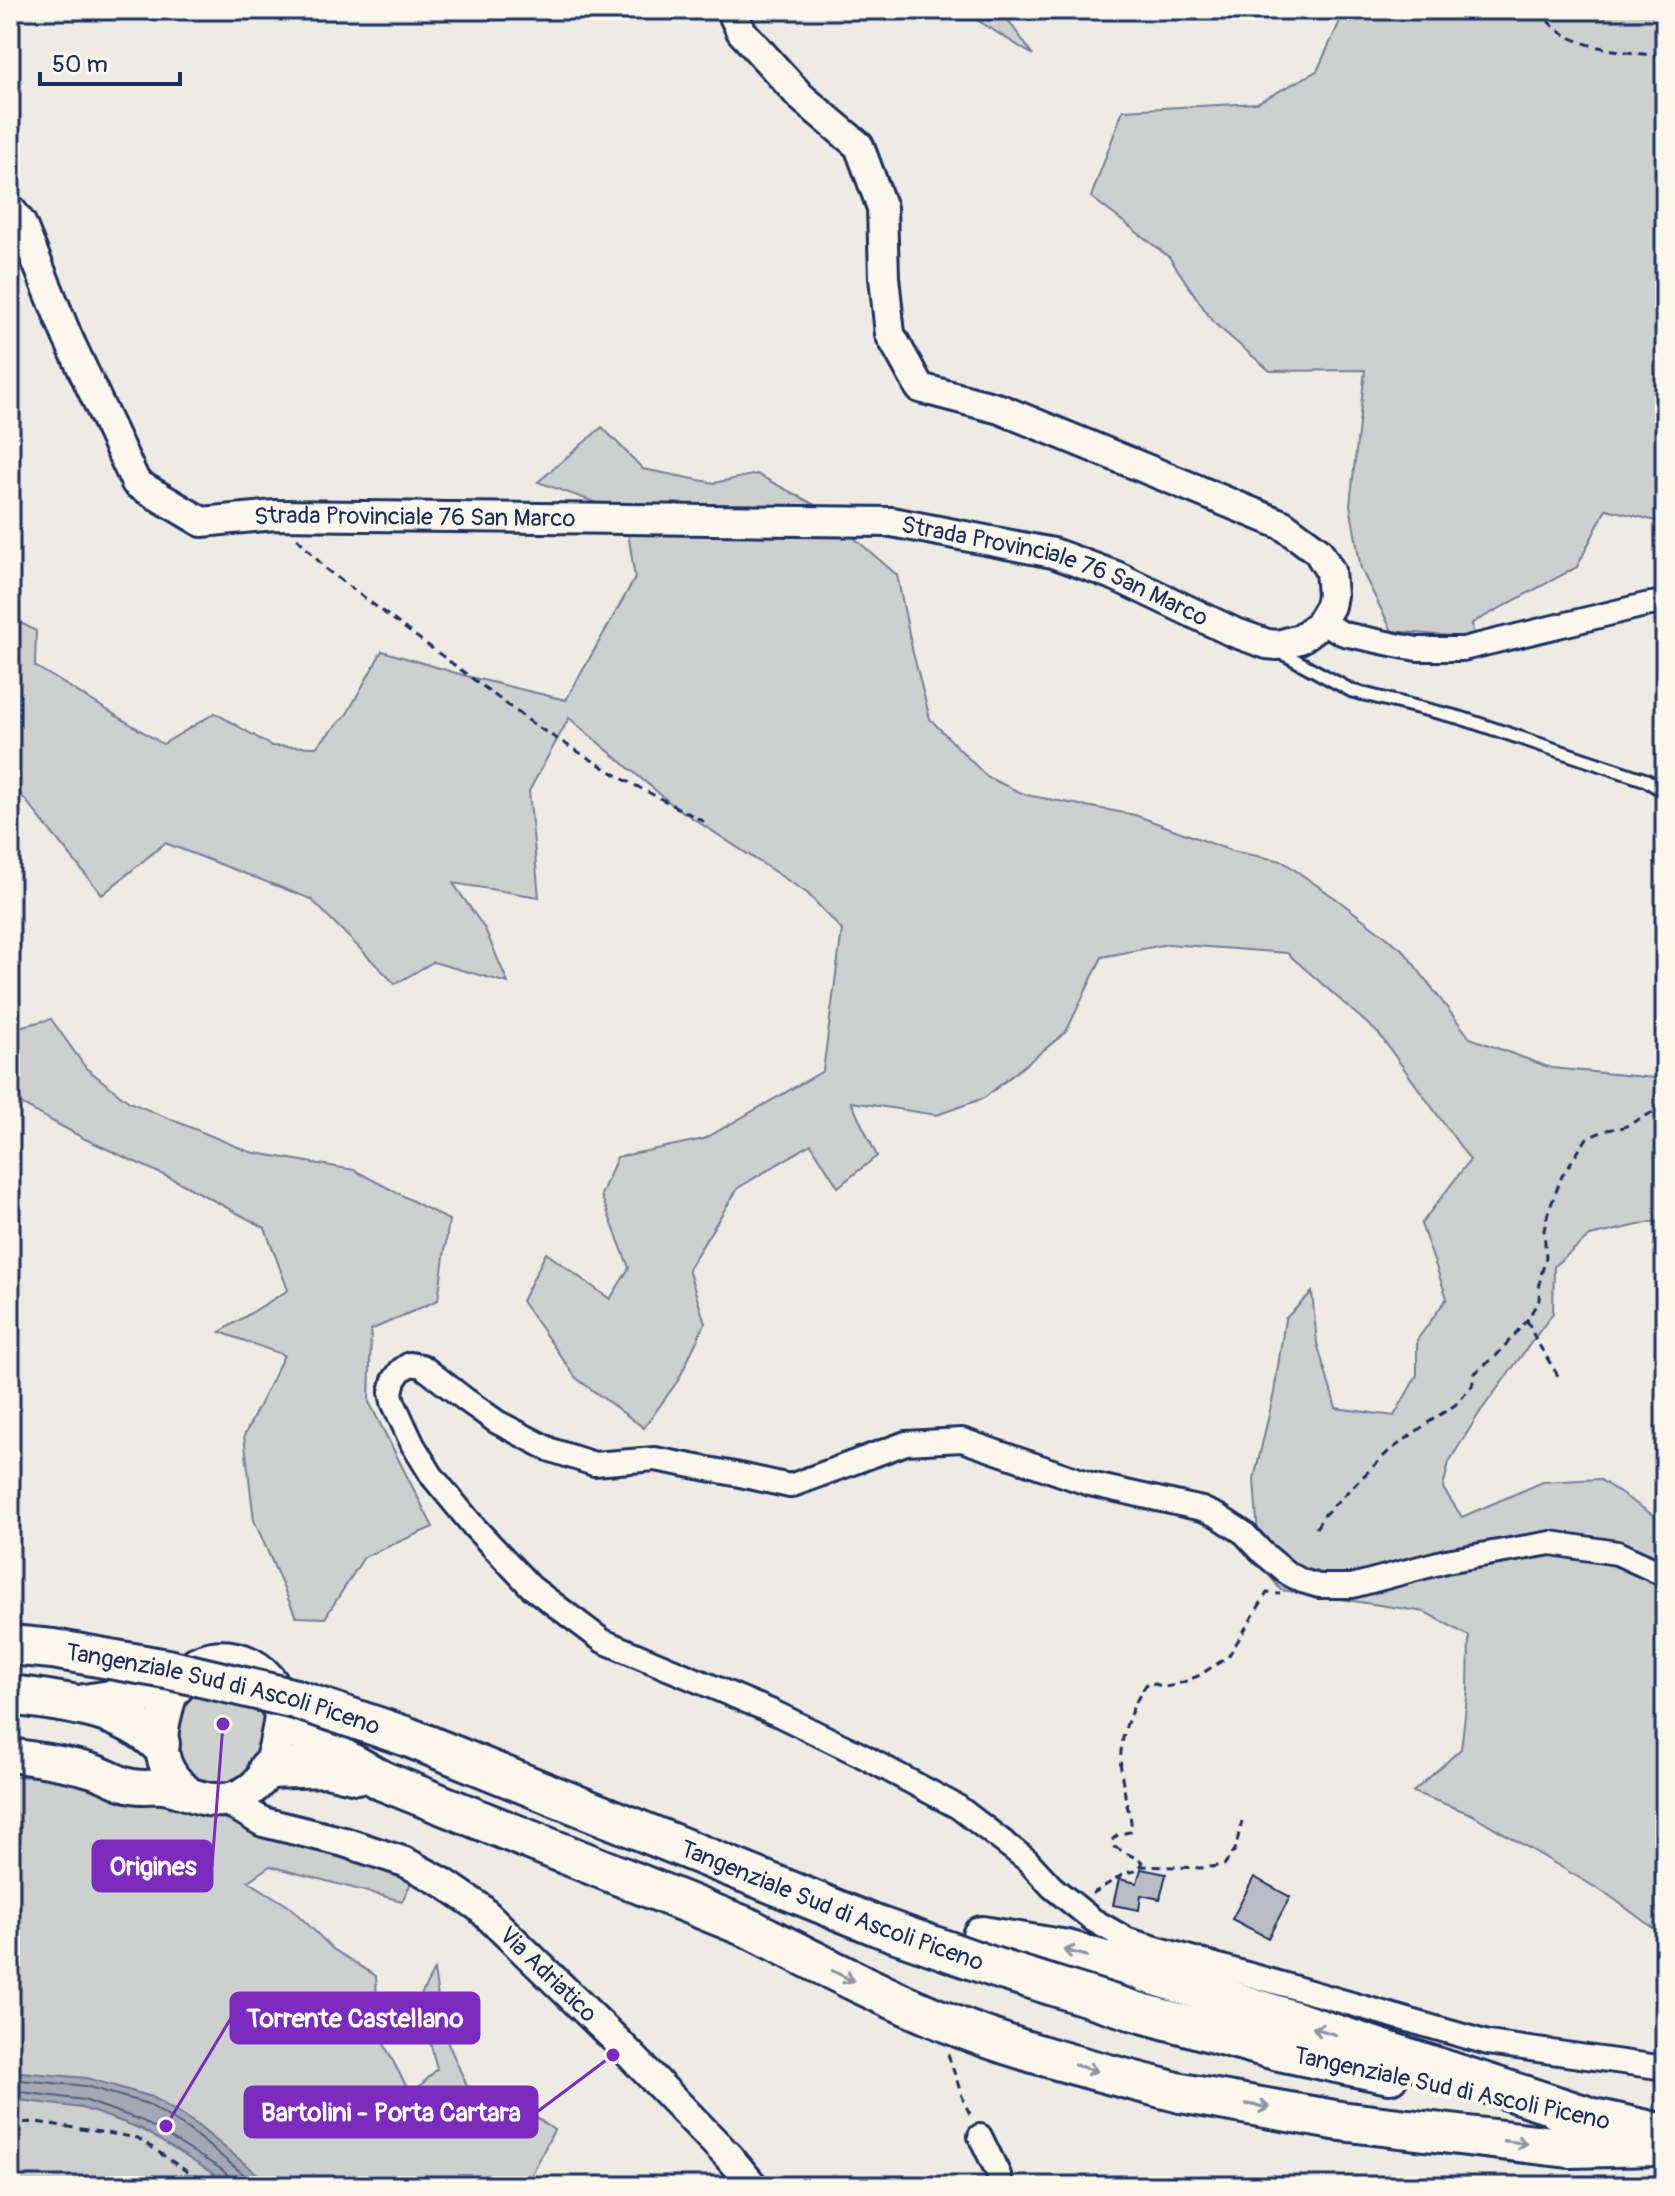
<svg xmlns="http://www.w3.org/2000/svg" width="1675" height="2196" font-family="Pangolin,sans-serif">
<style>
.green{fill:#cecfcf;stroke:#747f96;stroke-width:2}
.water{fill:#a3a8b4;stroke:#6d7892;stroke-width:2}
.lines{fill:none;stroke-linecap:round;stroke-linejoin:round}
.shore{stroke:#515f80;stroke-width:2}
.building{fill:#b9bcc3;stroke:#1b2f5e;stroke-width:2}
.service-casing{stroke:#1b2f5e;stroke-width:17}
.minor-casing{stroke:#1b2f5e;stroke-width:28}
.tertiary-casing{stroke:#1b2f5e;stroke-width:34}
.secondary-casing{stroke:#1b2f5e;stroke-width:38}
.trunk-casing{stroke:#1b2f5e;stroke-width:44}
.path{stroke:#1b2f5e;stroke-width:3;stroke-dasharray:8 6;stroke-linecap:butt}
.service{stroke:#fbf7ec;stroke-width:11}
.minor{stroke:#fbf7ec;stroke-width:22}
.tertiary{stroke:#fbf7ec;stroke-width:28}
.secondary{stroke:#fbf7ec;stroke-width:32}
.trunk{stroke:#fbf7ec;stroke-width:38}
.trunk-bridge-casing{stroke:#1b2f5e;stroke-width:44;stroke-linecap:butt}
.trunk-bridge{stroke:#fbf7ec;stroke-width:38}
.oneway{stroke:#8b93a5}
.labels{text-anchor:middle;stroke-width:8;stroke-linejoin:round;paint-order:stroke}
.street-label{font-size:24px;fill:#1b2f5e;stroke:#fbf7ec}
.leader{fill:none;stroke:#7b2cbf;stroke-width:3}
.callout-dot{fill:#7b2cbf;stroke:#fbf7ec;stroke-width:3}
.callout{fill:#7b2cbf;stroke:#7b2cbf;stroke-width:3}
.callout-label{font-size:26px;text-anchor:middle;font-weight:bold;fill:#fff}
</style>
<rect width="100%" height="100%" fill="#eeebe4"/>
<filter id="ink" filterUnits="userSpaceOnUse"><feTurbulence type="fractalNoise" baseFrequency=".0125" numOctaves="2"/><feDisplacementMap in="SourceGraphic" scale="16" xChannelSelector="R" yChannelSelector="G"/><feConvolveMatrix kernelMatrix="1 2 1 2 8 2 1 2 1" color-interpolation-filters="sRGB"/></filter>
<g filter="url(#ink)">
<g class="green">
<polygon points="961,10 1001,10 1033,55"/>
<polygon points="1330,10 1665,10 1665,523 1606,509 1577,567 1472,623 1474,638 1392,631 1361,569 1350,505 1365,370 1270,371 1213,322 1169,257 1091,197 1123,110 1257,103 1317,71 1342,17"/>
<polygon points="602,427 643,469 714,483 757,474 817,506 897,575 913,653 930,719 987,777 1026,795 1135,815 1232,851 1282,861 1338,900 1403,950 1470,1038 1551,1068 1665,1079 1665,1222 1656,1221 1590,1236 1554,1266 1553,1313 1480,1412 1449,1462 1443,1488 1462,1517 1543,1482 1599,1479 1665,1523 1665,1937 1610,1896 1471,1814 1413,1792 1461,1749 1468,1689 1469,1636 1425,1612 1281,1590 1260,1564 1254,1479 1274,1393 1285,1319 1312,1292 1317,1343 1336,1408 1394,1416 1417,1375 1417,1340 1447,1298 1421,1224 1470,1160 1379,1034 1287,953 1168,944 1102,957 1066,1032 984,1098 937,1115 851,1102 877,1156 838,1187 811,1144 738,1188 688,1269 705,1323 679,1379 644,1428 576,1378 522,1301 546,1253 610,1299 629,1268 601,1195 617,1157 704,1139 823,1071 842,930 807,893 674,806 569,718 529,791 539,897 453,883 485,929 508,983 433,962 395,984 311,899 165,843 102,895 10,781 10,617 36,631 35,666 163,744 215,713 272,746 316,747 347,714 382,651 466,676 566,700 635,578 625,513 538,482"/>
<polygon points="51,1019 86,1068 129,1102 250,1152 354,1170 449,1220 438,1300 371,1330 369,1402 433,1527 364,1557 325,1618 296,1617 254,1520 244,1436 284,1355 220,1332 288,1290 265,1228 181,1183 83,1138 10,1098 10,1029"/>
<polygon points="183,1692 268,1698 264,1752 237,1785 204,1786 178,1766 173,1726"/>
<polygon points="43,1776 120,1787 180,1809 382,1854 412,1881 402,1901 270,1866 248,1881 290,1907 333,1949 376,1976 378,2033 411,2095 437,2069 419,1999 434,1970 443,2032 467,2086 513,2101 554,2130 526,2186 272,2186 193,2122 152,2097 10,2071 10,1801 13,1777"/>
<path d="M20 2100C40 2103 62 2103 82 2108 131 2119 190 2154 229 2186H10V2101Z"/>
</g>
<polygon class="water" points="10,2071 87,2078 152,2097 193,2122 272,2186 229,2186 217,2176 140,2128 82,2108 20,2100 10,2101"/>
<g class="lines">
<g class="shore">
<polyline points="10,2079 86,2086 148,2104 188,2129 258,2186"/>
<polyline points="10,2093 21,2092 84,2100 143,2121 221,2169 231,2178 233,2186"/>
</g>
</g>
<g class="building">
<polygon points="1141,1869 1166,1874 1160,1899 1141,1895 1139,1910 1113,1905 1119,1879 1137,1883"/>
<polygon points="1254,1877 1290,1897 1268,1938 1232,1919"/>
</g>
<g class="lines">
<g class="service-casing">
<polyline id="service" points="1277,650 1352,691 1461,718 1646,780 1665,792"/>
</g>
<g class="minor-casing">
<g id="minor">
<polyline points="1321,622 1344,634 1396,645 1417,649 1463,649 1645,605 1665,602"/>
<polyline points="1665,1575 1617,1553 1551,1543 1446,1561 1352,1586 1319,1586 1302,1581 1287,1573 1263,1553 1244,1533 1218,1516 1202,1509 1090,1484 962,1440 906,1443 790,1486 740,1475 655,1459 594,1464 551,1450 497,1422 466,1400 422,1366 410,1364 401,1370 394,1380 391,1392 393,1402 413,1445 432,1476 475,1528 531,1587 603,1641 775,1713 859,1754 958,1807 1027,1860 1052,1887 1093,1920 1128,1940 1488,2043 1665,2068"/>
<polyline points="980,2136 999,2175 999,2186"/>
</g>
</g>
<g class="tertiary-casing">
<g id="tertiary">
<path id="s1" d="M10 209 21 223 67 336 136 483 202 522 275 515 892 522 1053 553 1116 576 1233 632 1267 644 1278 645 1300 639 1318 626 1330 606 1332 595 1330 571 1318 551 1283 525 1000 409 920 388 890 334 884 277 882 208 859 146 801 97 741 31 731 10"/>
<path id="s2" d="M226 1800 263 1822 344 1842 405 1862 444 1883 479 1907 616 2040 728 2156 753 2186"/>
</g>
</g>
<g class="secondary-casing">
<path id="secondary" d="M10 1755C38 1759 66 1763 93 1771 107 1775 119 1784 133 1786 143 1788 153 1786 163 1787 182 1789 197 1800 216 1800 228 1801 240 1797 250 1790 266 1779 272 1762 276 1744 278 1732 282 1720 281 1708 276 1662 216 1640 184 1673 171 1687 167 1705 163 1723 158 1752 164 1774 187 1792"/>
</g>
<g class="trunk-casing">
<g id="trunk">
<path d="M10 1695C62 1702 120 1706 160 1744"/>
<polyline points="84,1704 125,1698 175,1685"/>
<polyline points="280,1705 308,1739 383,1781 749,1928"/>
<polyline points="268,1769 327,1767 357,1774"/>
<polyline points="982,1936 1067,1950 1153,1975 1584,2115"/>
<polyline points="1131,2010 1279,2051 1389,2074"/>
<polyline points="1181,2093 1340,2121 1569,2148 1658,2146"/>
<polyline points="1558,2110 1665,2134"/>
</g>
</g>
<g class="path">
<path d="M1540 10C1563 51 1623 50 1665 57"/>
<polyline points="297,538 327,570 536,726 623,779 705,822"/>
<polyline points="1527,1320 1536,1340 1560,1379"/>
<polyline points="1316,1528 1325,1514 1388,1452 1429,1422 1455,1405 1472,1386 1475,1373 1496,1356 1527,1320 1539,1300 1540,1279 1546,1257 1544,1230 1548,1213 1562,1176 1587,1138 1607,1130 1624,1127 1665,1106"/>
<path d="M1140 1866 1142 1862 1139 1860 1115 1847 1113 1839 1119 1834 1130 1832C1134 1819 1126 1808 1125 1795 1124 1787 1122 1779 1121 1770 1118 1739 1131 1706 1148 1682L1165 1687 1176 1685 1198 1676 1228 1657 1267 1593 1280 1594"/>
<polyline points="1092,1894 1125,1873 1135,1871 1140,1866 1205,1868 1224,1865 1235,1850 1242,1821"/>
<polyline points="948,2054 964,2102 972,2118"/>
<polyline points="10,2123 37,2122 138,2138 208,2186"/>
</g>
<use href="#service" class="service"/>
<use href="#minor" class="minor"/>
<use href="#tertiary" class="tertiary"/>
<use href="#secondary" class="secondary"/>
<use href="#trunk" class="trunk"/>
<g class="trunk-bridge-casing">
<g id="trunk-bridge">
<path id="s3" d="M10 1645 53 1649 167 1669 295 1699 408 1737 877 1926 996 1968 1131 2010"/>
<path d="M749 1928C816 1962 883 1997 953 2025 1026 2054 1104 2073 1181 2093"/>
</g>
</g>
<use href="#trunk-bridge" class="trunk-bridge"/>
</g>
<defs><path id="oneway-shaft" d="M-6 0H5M1.5-3L5.5 0L1.5 3" fill="none" stroke-width="1.6" stroke-linecap="round" stroke-linejoin="round" transform="scale(2)"/></defs>
<g class="oneway">
<use href="#oneway-shaft" transform="translate(1075 1953) rotate(-165)"/>
<use href="#oneway-shaft" transform="translate(843 1976) rotate(27)"/>
<use href="#oneway-shaft" transform="translate(1324 2031) rotate(-162)"/>
<use href="#oneway-shaft" transform="translate(1086 2068) rotate(15)"/>
<use href="#oneway-shaft" transform="translate(1258 2106) rotate(10)"/>
<use href="#oneway-shaft" transform="translate(1515 2142) rotate(7)"/>
</g>
</g>
<g class="labels">
<g class="street-label">
<text dy="8" stroke="none"><textPath href="#s1" startOffset="592">Strada Provinciale 76 San Marco</textPath></text>
<text dy="8" stroke="none"><textPath href="#s1" startOffset="1240">Strada Provinciale 76 San Marco</textPath></text>
<text dy="8" stroke="none"><textPath href="#s3" startOffset="218">Tangenziale Sud di Ascoli Piceno</textPath></text>
<text dy="8" stroke="none"><textPath href="#s3" startOffset="866">Tangenziale Sud di Ascoli Piceno</textPath></text>
<text dy="8" stroke="none"><textPath href="#s2" startOffset="374">Via Adriatico</textPath></text>
<text transform="translate(1452 2088) rotate(12)" y="8">Tangenziale Sud di Ascoli Piceno</text>
</g>
</g>
<path class="leader" d="M223 1724L212 1866M166 2126L231 2018M613 2055L537 2112"/>
<g class="callout-dot">
<circle cx="223" cy="1724" r="8"/>
<circle cx="166" cy="2126" r="8"/>
<circle cx="613" cy="2055" r="8"/>
</g>
<g class="callout">
<rect x="93" y="1841" width="119" height="50" rx="8"/>
<rect x="231" y="1993" width="248" height="50" rx="8"/>
<rect x="245" y="2087" width="292" height="50" rx="8"/>
</g>
<g class="callout-label">
<text x="153" y="1875">Origines</text>
<text x="355" y="2027">Torrente Castellano</text>
<text x="391" y="2121">Bartolini - Porta Cartara</text>
</g>
<rect width="1675" height="2196" fill="none" stroke="#fbf7ec" stroke-width="40"/>
<rect x="20" y="20" width="1635" height="2156" fill="none" stroke="#1b2f5e" stroke-width="3" filter="url(#ink)"/>
<path d="M40 72v12h140v-12" fill="none" stroke="#1b2f5e" stroke-width="4"/>
<text x="52" y="72" font-size="24" fill="#1b2f5e" stroke="#fbf7ec" stroke-width="6" paint-order="stroke">50 m</text>
</svg>
